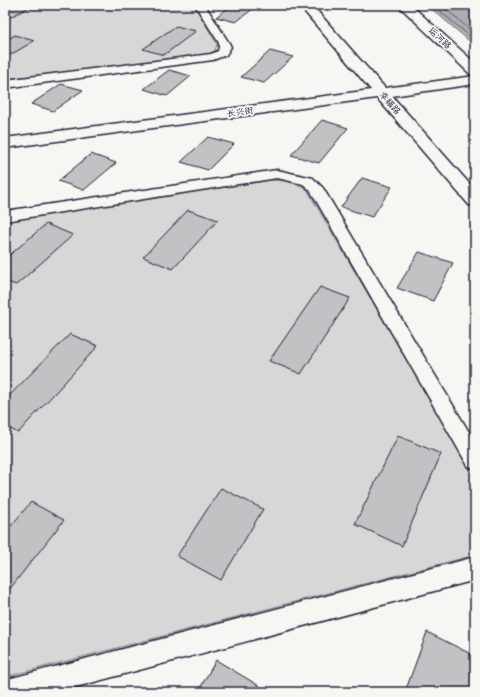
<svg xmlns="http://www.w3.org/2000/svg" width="480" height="697" font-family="'Playpen Sans','LXGW WenKai TC',sans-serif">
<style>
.green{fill:#d7d7d7;stroke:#7c7c89}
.water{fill:#adadb3;stroke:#757583}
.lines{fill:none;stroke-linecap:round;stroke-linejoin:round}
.shore{stroke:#5a5a6b;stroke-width:1}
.building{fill:#c2c2c4;stroke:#22223b}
.street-casing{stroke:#22223b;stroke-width:3}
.secondary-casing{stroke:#22223b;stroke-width:3}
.street{fill:#f6f6f2;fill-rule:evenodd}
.secondary{fill:#f6f6f2;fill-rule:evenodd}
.labels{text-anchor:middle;stroke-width:3.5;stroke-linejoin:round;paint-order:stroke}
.far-street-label{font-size:9px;fill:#22223b;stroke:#f6f6f2}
</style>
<rect width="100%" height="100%" fill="#f6f6f2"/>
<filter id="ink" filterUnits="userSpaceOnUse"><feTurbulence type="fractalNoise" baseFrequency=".025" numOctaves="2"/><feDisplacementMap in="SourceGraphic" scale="8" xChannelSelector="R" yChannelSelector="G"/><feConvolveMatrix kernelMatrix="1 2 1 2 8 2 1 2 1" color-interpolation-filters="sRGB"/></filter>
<g filter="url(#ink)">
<g class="green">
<polygon points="5,5 194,5 217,44 215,51 204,56 5,79"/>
<polygon points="271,180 288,181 306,188 475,477 475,555 5,677 5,221"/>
</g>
<polygon class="water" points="427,5 475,5 475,46"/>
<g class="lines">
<g class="shore">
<polyline points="433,5 475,41"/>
<polyline points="441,5 475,34"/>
</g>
</g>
<g class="building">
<polygon points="11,5 33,5 5,20 5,8"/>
<polygon points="232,5 246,5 255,7 236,22 216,17"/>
<polygon points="176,26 196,31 164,55 143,49"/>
<polygon points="15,35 34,41 5,58 5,41"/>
<polygon points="270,51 293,57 264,83 241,77"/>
<polygon points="169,70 191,76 167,96 144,89"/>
<polygon points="61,84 83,90 53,111 31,104"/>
<polygon points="322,120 348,128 319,163 291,155"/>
<polygon points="208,137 234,144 208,170 181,162"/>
<polygon points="91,154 116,163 84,190 58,181"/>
<polygon points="362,178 392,187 372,217 341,207"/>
<polygon points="188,210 218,220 173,269 143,257"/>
<polygon points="46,224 73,235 16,285 5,281 5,259"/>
<polygon points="419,252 453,263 433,301 397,288"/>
<polygon points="320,287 350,298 301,374 269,361"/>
<polygon points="70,334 98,346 18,433 5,426 5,400"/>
<polygon points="398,436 441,454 402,546 355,524"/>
<polygon points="221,488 263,509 221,580 177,556"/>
<polygon points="31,502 64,520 5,595 5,533"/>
<polygon points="427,632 475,656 475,681 472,692 405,692"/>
<polygon points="216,660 266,690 265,692 198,692"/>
</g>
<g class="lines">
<g class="street-casing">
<g id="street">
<polygon points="195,5 205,5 229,43 231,47 226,55 213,60 5,88 5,80 211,54 218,51 219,47 219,43"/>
<polygon points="277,170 313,178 323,188 475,442 475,469 468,466 310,190 303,184 277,178 5,221 5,211"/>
<polygon points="475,557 475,579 468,582 57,692 5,692 5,680 8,679"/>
</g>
</g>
<g class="secondary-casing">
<g id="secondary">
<polygon points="299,5 312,5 385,88 475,76 475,84 392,96 475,190 475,206 469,205 377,98 5,148 5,138 371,90"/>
<polygon points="398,5 411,5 475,63 475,75 470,74"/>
</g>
</g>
<use href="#street" class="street"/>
<use href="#secondary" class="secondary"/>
</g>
</g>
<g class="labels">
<g class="far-street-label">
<text transform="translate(440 38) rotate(43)" y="3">运河路</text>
<text transform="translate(390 103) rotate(49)" y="3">幸福路</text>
<text transform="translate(240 112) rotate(-8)" y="3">长兴街</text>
</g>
</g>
<rect width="480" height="697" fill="none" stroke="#f6f6f2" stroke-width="20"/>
<rect x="10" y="10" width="460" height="677" fill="none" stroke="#22223b" stroke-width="1.5" filter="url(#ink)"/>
</svg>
